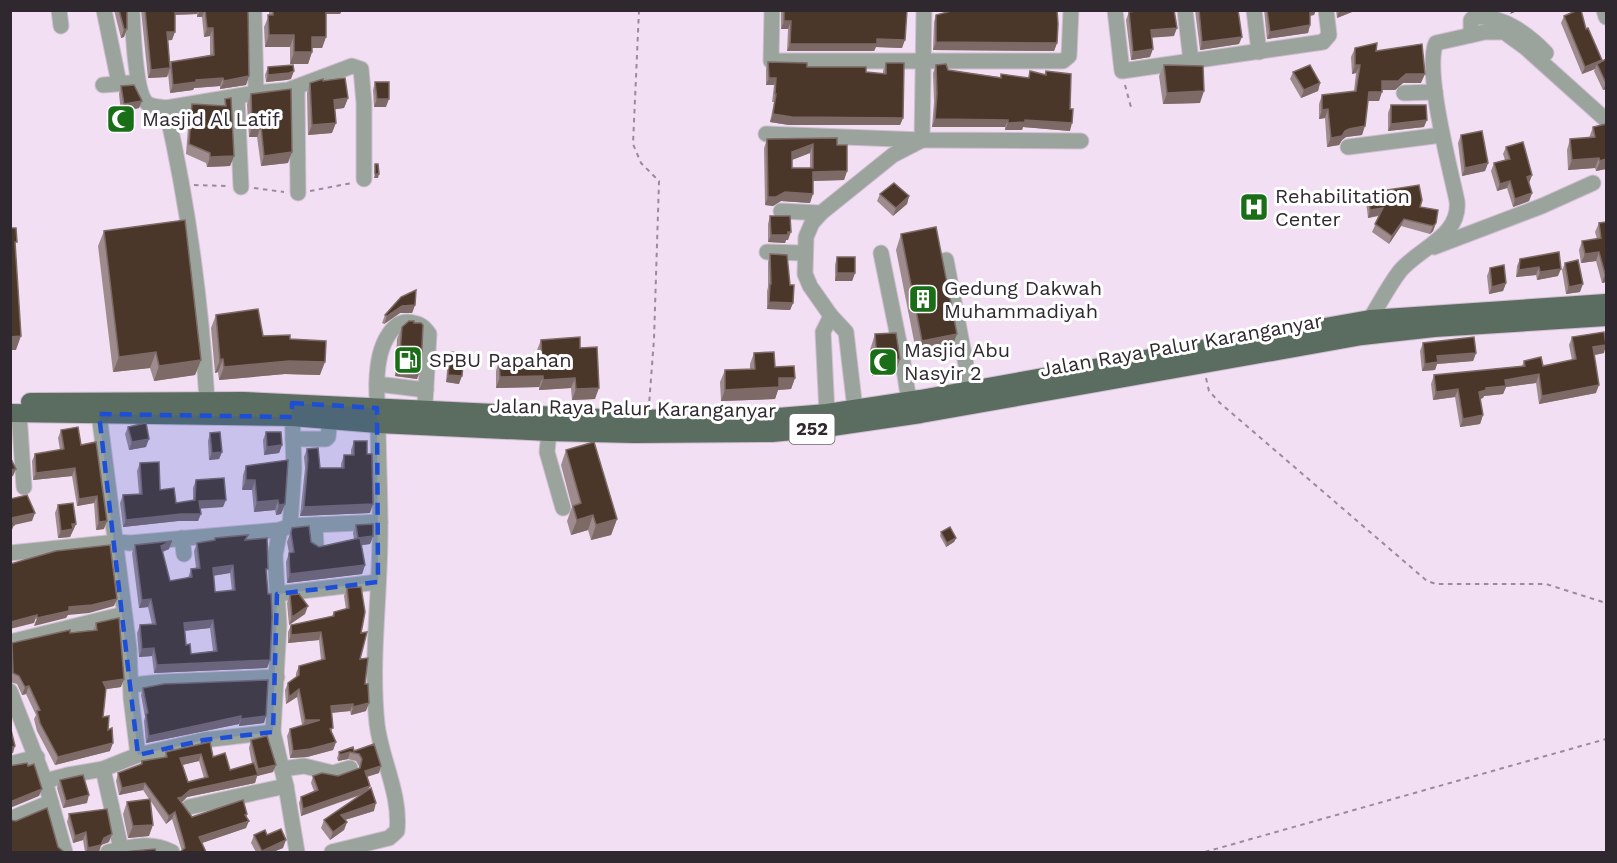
<svg xmlns="http://www.w3.org/2000/svg" width="1617" height="863" font-family="'Work Sans',sans-serif">
<style>
.lines{fill:none;stroke-linecap:round;stroke-linejoin:round}
.minor-casing{stroke:#d0bed0;stroke-width:17}
.major-casing{stroke:#d0bed0;stroke-width:20}
.path{stroke:#998b99;stroke-width:2;stroke-dasharray:4.5 4.5;stroke-linecap:butt}
.minor{stroke:#9aa49d;stroke-width:15}
.major{stroke:#5b6d60;stroke-width:18}
.wall{fill:#9e8b8e;fill-rule:evenodd}
.shaded-wall{fill:#7d6966}
.building{fill:#4a372a;stroke:#7d6966;stroke-width:1.5;fill-rule:evenodd}
.marked{fill:#1d4ed8;fill-opacity:0.2;stroke:#1d4ed8;stroke-width:4.5;stroke-dasharray:12 8;stroke-linejoin:round}
.labels{text-anchor:middle;stroke-width:6;stroke-linejoin:round;paint-order:stroke}
.shield{fill:#fff;stroke:#6d686d;stroke-width:1.5}
.shield-label{font-size:18px;font-weight:bold;fill:#2f282f}
.poi-label{font-size:20px;fill:#2f282f;stroke:#fff;text-anchor:start}
.street-label{font-size:20px;fill:#2f282f;stroke:#fff}
</style>
<rect width="100%" height="100%" fill="#f3dff3"/>
<g class="lines">
<g class="minor-casing">
<g id="minor">
<polyline points="59,10 61,26"/>
<polyline points="104,10 119,83"/>
<path d="M132 10C133 28 135 95 148 104 153 107 161 107 166 108L256 93 288 90 352 66 361 69 364 103V179"/>
<polyline points="254,10 256,93"/>
<polyline points="772,10 771,61 1063,61 1069,56 1071,10"/>
<polyline points="1115,10 1122,71 1323,42 1329,35 1326,10"/>
<polyline points="1185,10 1191,61"/>
<polyline points="1254,10 1259,52"/>
<polyline points="1604,10 1606,17"/>
<path d="M1471 35V20L1474 17C1502 15 1528 34 1546 53"/>
<polyline points="103,85 129,83"/>
<polyline points="297,87 298,193"/>
<polyline points="1404,93 1435,92"/>
<polyline points="237,97 241,187"/>
<path d="M166 108C188 204 201 302 207 400"/>
<polyline points="766,134 922,140 1081,141"/>
<polyline points="922,140 924,10"/>
<polyline points="1348,147 1442,135"/>
<polyline points="781,211 821,213"/>
<polyline points="1434,247 1542,206 1593,183"/>
<polyline points="767,252 804,253"/>
<polyline points="881,253 902,357 909,401"/>
<polyline points="946,260 971,391"/>
<path d="M1370 319C1380 303 1389 285 1400 271 1419 248 1461 236 1457 201 1450 168 1424 70 1436 43L1485 32H1504L1526 48 1606 120"/>
<polyline points="377,384 426,390"/>
<polyline points="855,409 846,332 831,316 810,286 805,274 806,237 812,223 821,213 893,155 922,140"/>
<polyline points="19,413 24,487"/>
<polyline points="827,413 823,332 831,316"/>
<polyline points="99,414 129,648 131,698 138,755"/>
<polyline points="549,432 547,452 563,508"/>
<polyline points="293,439 326,439 328,437 330,419"/>
<polyline points="315,525 316,546"/>
<polyline points="290,526 294,469 292,406"/>
<polyline points="280,530 275,555 279,625 273,732 286,786 297,852"/>
<polyline points="182,538 184,554"/>
<polyline points="10,553 117,542 130,543 280,530 290,526 380,522"/>
<polyline points="277,594 378,582"/>
<polyline points="10,642 124,614"/>
<polyline points="132,685 161,682 277,677"/>
<polyline points="10,691 45,781 65,852"/>
<polyline points="10,764 37,757"/>
<polyline points="103,769 121,849"/>
<polyline points="282,769 304,766 333,773 350,768"/>
<polyline points="45,781 68,775 103,769 138,755 204,740 273,732"/>
<polyline points="189,807 286,786"/>
<polyline points="10,819 51,802"/>
<path d="M108 852C131 847 150 841 172 852"/>
<path d="M332 852 389 838 397 831C401 794 381 759 377 724 370 658 381 590 380 523 380 489 378 453 378 419 377 398 375 376 380 355 383 343 392 322 407 322 418 323 423 325 429 334L424 421"/>
</g>
</g>
<g class="major-casing">
<g id="major">
<polyline points="30,402 243,401 622,419 778,417 827,413 920,399 1370,319 1606,303"/>
<polyline points="10,413 292,417 378,424 549,432 634,434 772,433 825,428 921,414 1362,336 1434,328 1606,317"/>
</g>
</g>
<g class="path">
<polyline points="639,10 633,144 641,163 659,181 654,339 649,405"/>
<polyline points="1125,85 1132,111"/>
<polyline points="194,185 227,186"/>
<polyline points="254,188 284,192"/>
<polyline points="310,191 352,183"/>
<polyline points="1206,378 1209,391 1220,403 1427,581 1436,584 1546,584 1606,603"/>
<polyline points="1205,852 1606,739"/>
</g>
<use href="#minor" class="minor"/>
<use href="#major" class="major"/>
</g>
<g class="wall">
<polygon points="114,10 127,10 124,37 121,38"/>
<path d="M141 10H248L249 76 246 85 220 89V86L194 88 193 90 170 93 168 73 167 77 148 78ZM197 14V17H202L204 37 210 36V55L171 62 170 66 168 40H172L175 15Z"/>
<polygon points="269,10 342,10 340,14 326,14 326,37 322,48 312,48 312,52 308,64 290,64 290,47 265,47 264,27 269,15"/>
<polygon points="781,10 907,10 902,48 876,47 874,51 787,51 788,29 781,29"/>
<polygon points="952,10 1057,10 1057,43 1054,51 933,50 934,22 936,15 952,11"/>
<polygon points="1140,10 1174,10 1174,36 1152,37 1150,57 1131,60 1126,20 1129,12"/>
<polygon points="1195,10 1238,10 1239,44 1200,50"/>
<polygon points="1264,10 1316,10 1314,15 1310,16 1310,25 1308,33 1267,39"/>
<polygon points="1336,10 1357,10 1337,18"/>
<polygon points="1564,16 1586,29 1601,62 1606,59 1606,89 1603,90 1594,71 1595,69 1582,74 1561,23"/>
<polygon points="1355,48 1376,51 1421,83 1403,83 1395,90 1382,90 1379,101 1368,101 1362,135 1346,137 1342,140 1339,145 1327,147 1325,118 1319,119 1319,104 1322,95 1354,91 1356,73 1352,74 1351,57"/>
<polygon points="768,62 807,67 883,74 883,71 886,63 903,118 900,125 789,125 770,122 774,102 772,102 774,85 766,85 766,69"/>
<polygon points="936,65 948,70 1000,77 1001,74 1028,78 1030,71 1044,75 1046,71 1070,131 1023,127 1022,130 1005,130 1005,127 932,127 934,102 933,73"/>
<polygon points="1164,65 1200,103 1163,104 1159,76"/>
<polygon points="268,67 291,79 286,80 266,82 265,75"/>
<polygon points="1293,72 1320,83 1318,91 1301,98 1290,79"/>
<polygon points="323,81 348,98 344,108 335,109 332,133 308,135 307,93 310,83"/>
<polygon points="375,82 386,107 374,107 373,90"/>
<polygon points="121,86 139,108 121,112 119,94"/>
<polygon points="251,94 288,163 261,166 257,137 249,137 247,104"/>
<polygon points="225,99 234,156 230,166 207,167 206,163 186,154 189,114 192,104 223,106"/>
<polygon points="1391,105 1424,127 1388,131 1388,113"/>
<polygon points="1593,127 1606,169 1596,171 1595,168 1568,170 1567,150 1570,139 1589,138"/>
<polygon points="1461,135 1488,163 1485,171 1462,176 1458,143"/>
<path d="M767 139 837 145 847 171 844 180 813 181 810 203 781 201 773 206 765 205 764 148ZM810 153V168H792V160Z"/>
<polygon points="1506,147 1532,175 1529,183 1532,193 1529,201 1513,207 1507,188 1497,191 1491,171 1494,163 1505,160 1503,154"/>
<polygon points="1369,193 1420,207 1436,223 1433,231 1430,234 1401,226 1389,244 1372,232 1379,216 1368,218 1366,201"/>
<polygon points="880,194 909,196 907,204 893,216 877,201"/>
<polygon points="770,216 788,240 786,240 785,243 768,242 768,224"/>
<polygon points="1606,222 1606,282 1602,283 1596,261 1581,263 1579,250 1582,241 1597,239 1595,232 1599,223"/>
<polygon points="104,231 201,360 195,375 154,381 150,368 113,372 98,246"/>
<polygon points="901,234 957,334 951,349 917,356 896,250"/>
<polygon points="770,254 790,285 793,303 790,310 767,309 767,291 768,287 768,262"/>
<polygon points="837,257 855,273 852,281 835,281 835,265"/>
<polygon points="1520,259 1558,276 1537,280 1536,275 1516,277 1517,266"/>
<polygon points="1565,263 1580,292 1566,294 1562,270"/>
<polygon points="1490,268 1506,283 1503,291 1489,294 1487,276"/>
<polygon points="415,305 412,313 400,313 384,324 382,323 385,315"/>
<polygon points="216,315 263,336 290,339 320,375 285,374 219,380 218,372 215,373 211,328"/>
<polygon points="414,323 417,379 395,376 397,339 402,327"/>
<polygon points="875,334 900,359 895,374 872,376 870,350"/>
<polygon points="1572,337 1604,353 1594,355 1596,393 1539,404 1536,383 1506,387 1503,394 1484,396 1483,398 1480,399 1483,415 1480,424 1460,427 1455,397 1433,400 1431,384 1434,375 1522,366 1524,361 1543,366 1572,360 1569,345"/>
<polygon points="541,340 580,348 595,399 572,400 571,388 539,390 539,387 496,388 496,371 499,360 538,359 537,350"/>
<polygon points="1423,343 1476,353 1473,361 1437,364 1435,370 1422,371 1420,351"/>
<polygon points="450,352 459,384 446,382 448,359"/>
<polygon points="754,353 775,367 795,378 791,389 778,390 775,399 721,401 720,382 725,370 750,369 750,364"/>
<polygon points="128,427 146,447 129,450 125,434"/>
<polygon points="61,430 81,445 96,442 104,529 96,530 94,503 77,506 72,476 33,480 32,461 35,454 60,450 58,438"/>
<polygon points="266,432 282,445 279,453 264,455 263,440"/>
<polygon points="210,433 222,452 219,459 209,460 208,441"/>
<polygon points="354,441 367,454 370,513 300,516 305,468 304,457 307,449 320,468 341,468 341,464 344,455 351,455 351,450"/>
<polygon points="566,450 617,519 611,535 591,540 588,530 571,535 567,521 572,507 561,465"/>
<polygon points="140,463 160,490 176,503 193,501 193,488 196,480 223,507 200,508 198,521 178,521 123,527 120,503 123,495 139,494 137,471"/>
<polygon points="246,466 285,504 281,514 276,515 275,510 254,512 252,490 242,490 243,475"/>
<polygon points="58,505 76,524 70,537 58,538 55,513"/>
<polygon points="356,525 373,536 370,544 361,545 365,565 362,574 287,583 286,562 289,553 287,542 292,528 319,547 354,539 353,533"/>
<polygon points="941,532 956,538 954,542 946,547 940,536"/>
<path d="M248 535 247 540 266 573 270 660 267 668 154 673 152 656 139 657 137 633 140 625 152 624 148 607 139 608 132 553 135 545 169 549 162 552 170 581 188 578 191 569 196 568 194 551 197 543 214 541 215 538ZM230 573 232 591 215 592 213 576ZM210 628 213 651 191 654 186 645 185 631Z"/>
<polygon points="347,588 361,633 360,659 365,684 366,711 351,715 350,711 332,713 332,733 336,742 333,750 307,757 290,758 287,736 290,729 302,725 297,697 286,704 285,690 288,683 296,677 296,673 299,666 321,660 319,640 288,643 288,632 291,625 332,616 334,612 346,609 344,596"/>
<polygon points="290,595 305,614 289,625 287,603"/>
<polygon points="96,623 121,687 106,689 103,717 108,730 110,751 55,765 37,731 34,719 36,715 26,694 22,695 17,684 10,682 10,649 12,643 70,633 93,630"/>
<polygon points="143,688 264,723 239,726 239,724 146,743 144,721 145,717 141,695"/>
<path d="M251 740 273 772 257 776 255 783 187 797 181 803 192 817 247 814 246 828 202 843 182 851 172 819 166 824 150 800 149 836 128 838 123 814 127 802 149 799 143 790 119 795 116 781 118 773 140 765 142 761 164 757 166 752 210 742 213 757 230 770 252 764 249 748ZM199 761 204 778 188 782 182 765Z"/>
<polygon points="374,744 379,773 367,777 368,789 374,811 345,820 347,822 344,830 330,840 321,828 324,820 361,795 301,816 299,803 301,797 314,791 311,783 313,776 338,776 359,768 359,766 356,761 348,759 338,761 337,758 339,752 354,751"/>
<polygon points="60,780 87,803 63,808 57,788"/>
<polygon points="69,814 109,842 101,845 99,852 85,852 83,840 73,843 67,822"/>
<polygon points="254,835 283,848 273,852 256,852 251,843"/>
</g>
<g class="shaded-wall">
<polygon points="173,10 198,10 197,14 171,15"/>
<polygon points="200,10 205,10 202,17 197,17"/>
<polygon points="324,10 342,10 340,14 323,14"/>
<polygon points="1309,10 1316,10 1314,15 1307,16"/>
<polygon points="1342,10 1357,10 1337,18 1339,11"/>
<polygon points="1512,10 1520,10 1510,14"/>
<polygon points="784,21 791,21 788,29 781,29"/>
<polygon points="1310,25 1308,33 1267,39 1270,32"/>
<polygon points="207,28 213,28 210,36 204,37"/>
<polygon points="1177,28 1174,36 1148,38 1151,30"/>
<polygon points="124,29 127,29 124,37 121,38"/>
<polygon points="167,32 175,32 172,40 164,41"/>
<polygon points="269,35 294,35 290,47 265,47"/>
<polygon points="312,37 326,37 322,48 307,48"/>
<polygon points="1242,37 1239,44 1200,50 1202,42"/>
<polygon points="877,39 905,40 902,48 876,47 874,51 787,51 790,44"/>
<polygon points="936,42 1057,43 1054,51 933,50"/>
<polygon points="1153,49 1150,57 1131,60 1133,52"/>
<polygon points="294,52 312,52 308,64 290,64"/>
<polygon points="1602,60 1599,68 1597,64 1595,69 1582,74 1585,67"/>
<polygon points="1355,65 1360,65 1356,73 1352,74"/>
<polygon points="170,68 167,77 148,78 151,70"/>
<polygon points="294,71 291,79 286,80 266,82 268,75"/>
<polygon points="1406,74 1425,74 1421,83 1403,83 1395,90 1379,90 1382,81"/>
<polygon points="249,76 246,85 220,89 224,81"/>
<polygon points="223,78 220,86 194,88 193,90 170,93 173,85 196,80"/>
<polygon points="769,78 776,78 774,85 766,85"/>
<polygon points="1606,82 1606,89 1603,90 1606,83"/>
<polygon points="1320,83 1318,91 1301,98 1304,90"/>
<polygon points="1204,91 1200,103 1163,104 1167,93"/>
<polygon points="1369,92 1382,92 1379,101 1366,101"/>
<polygon points="348,98 344,108 330,110 334,100"/>
<polygon points="377,99 389,99 386,107 374,107"/>
<polygon points="142,101 139,108 121,112 124,104"/>
<polygon points="1328,109 1325,118 1319,119 1322,110"/>
<polygon points="773,114 903,118 900,125 789,125 770,122"/>
<polygon points="935,119 1008,120 1005,127 932,127"/>
<polygon points="1025,120 1072,123 1070,131 1023,127 1022,130 1005,130 1008,123"/>
<polygon points="1427,120 1424,127 1388,131 1391,124"/>
<polygon points="336,123 332,133 308,135 312,125"/>
<polygon points="261,126 257,137 249,137 252,127"/>
<polygon points="1365,126 1362,135 1346,137 1342,140 1339,145 1327,147 1331,138 1349,129"/>
<polygon points="813,144 810,153 789,161 792,152"/>
<polygon points="292,152 288,163 261,166 264,156"/>
<polygon points="234,156 230,166 207,167 210,157"/>
<polygon points="1599,158 1595,168 1568,170 1572,160"/>
<polygon points="1606,159 1606,169 1596,171 1600,161"/>
<polygon points="1488,163 1485,171 1462,176 1465,168"/>
<polygon points="847,171 844,180 810,181 813,172"/>
<polygon points="375,174 379,174 378,178 374,178"/>
<polygon points="1532,175 1529,183 1524,184 1527,177"/>
<polygon points="1510,181 1507,188 1497,191 1500,184"/>
<polygon points="785,192 813,194 810,203 781,201 773,206 765,205 768,197"/>
<polygon points="1532,193 1529,201 1513,207 1515,199"/>
<polygon points="909,196 907,204 893,216 896,208"/>
<polygon points="1383,208 1380,215 1368,218 1370,210"/>
<polygon points="1404,219 1401,226 1389,244 1392,236"/>
<polygon points="1436,223 1433,231 1430,234 1433,226"/>
<polygon points="788,232 791,232 788,240 786,240 785,243 768,242 771,235"/>
<polygon points="1599,252 1596,261 1581,263 1585,254"/>
<polygon points="1539,267 1536,275 1516,277 1519,270"/>
<polygon points="1561,269 1558,276 1537,280 1540,272"/>
<polygon points="837,273 855,273 852,281 835,281"/>
<polygon points="1605,274 1606,274 1606,282 1602,283"/>
<polygon points="1506,283 1503,291 1489,294 1492,287"/>
<polygon points="1583,284 1580,292 1566,294 1569,287"/>
<polygon points="769,302 793,303 790,310 767,309"/>
<polygon points="415,305 412,313 400,313 384,324 387,316 402,306"/>
<polygon points="957,334 951,349 917,356 922,341"/>
<polygon points="21,336 16,350 10,350 10,337"/>
<polygon points="1606,345 1604,353 1590,356 1593,347"/>
<polygon points="156,352 150,368 113,372 119,357"/>
<polygon points="1476,353 1473,361 1437,364 1435,370 1422,371 1425,364 1437,356"/>
<polygon points="223,359 218,372 215,373 220,360"/>
<polygon points="900,359 895,374 872,376 877,360"/>
<polygon points="201,360 195,375 154,381 159,366"/>
<polygon points="289,361 325,362 320,375 285,374 219,380 224,367"/>
<polygon points="399,365 421,368 417,379 395,376"/>
<polygon points="1539,374 1536,383 1506,387 1503,394 1484,396 1483,398 1476,400 1479,392 1505,380"/>
<polygon points="448,375 462,376 459,384 446,382"/>
<polygon points="543,376 539,387 496,388 500,377"/>
<polygon points="575,378 571,388 539,390 543,380"/>
<polygon points="779,378 795,378 791,389 778,390 775,399 721,401 725,390"/>
<polygon points="1599,385 1596,393 1539,404 1542,396"/>
<polygon points="599,388 595,399 572,400 576,389"/>
<polygon points="1458,389 1455,397 1433,400 1436,392"/>
<polygon points="1483,415 1480,424 1460,427 1463,419"/>
<polygon points="149,439 146,447 129,450 132,442"/>
<polygon points="282,445 279,453 264,455 267,447"/>
<polygon points="222,452 219,459 209,460 212,453"/>
<polygon points="75,468 72,476 33,480 36,473"/>
<polygon points="16,469 13,476 10,477 10,470"/>
<polygon points="246,480 255,480 252,490 242,490"/>
<polygon points="97,496 94,503 77,506 79,499"/>
<polygon points="226,500 223,507 196,509 199,501"/>
<polygon points="278,500 275,510 254,512 257,502"/>
<polygon points="285,504 281,514 276,515 279,505"/>
<polygon points="373,504 370,513 300,516 304,507"/>
<polygon points="35,513 32,521 14,525 11,532 11,518"/>
<polygon points="181,514 201,514 198,521 178,521 123,527 126,520"/>
<polygon points="593,515 588,530 571,535 577,520"/>
<polygon points="617,519 611,535 591,540 596,525"/>
<polygon points="107,521 104,529 96,530 99,522"/>
<polygon points="72,524 76,524 70,537 58,538 61,531"/>
<polygon points="373,536 370,544 356,546 358,538"/>
<polygon points="956,538 954,542 946,547 947,543"/>
<polygon points="172,541 169,549 158,554 161,546"/>
<polygon points="233,565 230,573 210,576 213,568"/>
<polygon points="365,565 362,574 287,583 290,574"/>
<polygon points="117,599 114,606 89,613 68,615 66,618 34,626 37,618 69,607"/>
<polygon points="151,599 148,607 139,608 142,600"/>
<polygon points="308,606 305,614 289,625 292,617"/>
<polygon points="37,615 34,623 10,629 11,622"/>
<polygon points="213,620 210,628 181,631 184,623"/>
<polygon points="321,632 319,640 288,643 291,635"/>
<polygon points="154,648 152,656 139,657 142,649"/>
<polygon points="270,660 267,668 154,673 157,665"/>
<polygon points="124,679 121,687 100,690 103,682"/>
<polygon points="29,686 26,694 22,695 25,687"/>
<polygon points="299,689 297,697 286,704 289,697"/>
<polygon points="369,703 366,711 351,715 353,707"/>
<polygon points="353,704 350,711 328,713 331,706"/>
<polygon points="241,716 239,724 146,743 149,736"/>
<polygon points="266,716 264,723 239,726 241,719"/>
<polygon points="305,720 320,720 302,727"/>
<polygon points="336,742 333,750 307,757 290,758 293,751"/>
<polygon points="113,743 110,751 55,765 58,757"/>
<polygon points="15,746 13,753 10,754 10,748"/>
<polygon points="350,752 348,759 338,761 340,755"/>
<polygon points="201,754 199,761 178,766 180,758"/>
<polygon points="276,765 273,772 257,776 255,783 187,797 180,804 178,798 190,790 256,776 258,769"/>
<polygon points="381,766 379,773 362,778 365,771"/>
<polygon points="145,783 143,790 119,795 122,788"/>
<polygon points="370,786 367,792 301,816 303,809"/>
<polygon points="42,789 39,796 10,808 10,802"/>
<polygon points="89,795 87,803 63,808 66,801"/>
<polygon points="376,803 374,811 338,822 341,815"/>
<polygon points="175,812 172,819 166,824 169,816"/>
<polygon points="249,821 246,828 196,845 199,837"/>
<polygon points="347,822 344,830 330,840 333,832"/>
<polygon points="153,825 149,836 128,838 133,826"/>
<polygon points="86,832 83,840 73,843 75,836"/>
<polygon points="112,834 109,842 101,845 99,852 86,852 88,848 104,838"/>
<polygon points="286,840 283,848 273,852 261,852 262,851"/>
</g>
<g class="building">
<polygon points="119,10 127,10 127,29 124,29"/>
<polygon points="145,10 175,10 175,32 167,32 170,68 151,70"/>
<polygon points="205,10 248,10 249,76 224,81 223,78 196,80 196,82 173,85 171,62 214,55 213,28 207,28"/>
<polygon points="273,10 326,10 326,37 312,37 312,52 294,52 294,35 269,35 268,15 273,15"/>
<polygon points="784,10 907,10 905,40 877,39 877,44 790,44 791,21 784,21"/>
<polygon points="955,10 1057,10 1058,24 1057,43 936,42 936,15"/>
<polygon points="1144,10 1174,10 1177,28 1151,30 1153,49 1133,52 1129,12"/>
<polygon points="1199,10 1238,10 1242,37 1202,42"/>
<polygon points="1267,10 1310,10 1310,25 1270,32"/>
<polygon points="1578,10 1581,10 1586,29 1588,28 1602,60 1585,67 1564,16"/>
<polygon points="1377,43 1376,51 1422,44 1425,74 1406,74 1398,81 1382,81 1382,92 1369,92 1365,126 1349,129 1345,131 1342,136 1331,138 1328,109 1322,110 1322,95 1356,91 1360,65 1355,65 1355,48"/>
<polygon points="1606,59 1606,83 1597,64"/>
<polygon points="768,62 807,63 807,67 866,67 866,72 886,74 886,63 904,63 903,118 792,117 773,114 776,94 775,94 776,78 769,78"/>
<polygon points="946,64 948,70 1001,78 1001,74 1029,78 1030,71 1046,75 1046,71 1071,74 1070,109 1073,109 1072,123 1025,120 1025,122 1008,123 1008,120 935,119 937,94 936,65"/>
<polygon points="293,65 294,71 289,73 268,75 268,67"/>
<polygon points="1164,65 1203,66 1204,91 1167,93"/>
<polygon points="1310,65 1320,83 1304,90 1293,72"/>
<polygon points="345,78 348,98 334,100 336,123 312,125 310,83 323,79 323,81"/>
<polygon points="375,82 389,82 389,99 377,99"/>
<polygon points="134,85 142,101 124,104 121,86"/>
<polygon points="291,89 292,152 264,156 261,126 252,127 251,94"/>
<polygon points="231,98 234,156 210,157 210,153 189,144 192,104 226,106 225,99"/>
<polygon points="1391,105 1426,105 1427,120 1391,124"/>
<polygon points="1606,124 1606,159 1600,161 1599,158 1572,160 1570,139 1595,137 1593,127"/>
<polygon points="1482,131 1488,163 1465,168 1461,135"/>
<path d="M837 138V145H847V171L813 172V194L785 192 776 197H768L767 139ZM813 144V168H792V152Z"/>
<polygon points="1523,142 1532,175 1527,177 1532,193 1515,199 1510,181 1500,184 1494,163 1510,159 1506,147"/>
<polygon points="375,164 378,164 379,174 375,174"/>
<polygon points="894,183 909,196 896,208 880,194"/>
<polygon points="1419,185 1422,200 1420,207 1438,210 1436,223 1433,226 1404,219 1392,236 1375,224 1383,208 1370,210 1369,193"/>
<polygon points="770,216 790,216 791,232 788,232 788,235 771,235"/>
<polygon points="185,220 201,360 159,366 156,352 119,357 104,231"/>
<polygon points="1606,222 1606,274 1605,274 1599,252 1585,254 1582,241 1601,238 1599,223"/>
<polygon points="936,227 957,334 922,341 901,234"/>
<polygon points="10,228 16,228 17,242 15,242 21,336 10,337"/>
<polygon points="1559,252 1561,269 1540,272 1539,267 1519,270 1520,259"/>
<polygon points="770,254 787,255 790,285 794,285 793,303 769,302 770,284 771,284"/>
<rect x="837" y="257" width="18" height="16"/>
<polygon points="1578,260 1583,284 1569,287 1565,263"/>
<polygon points="1504,265 1506,283 1492,287 1490,268"/>
<polygon points="416,290 415,305 402,306 387,316 385,315 401,297"/>
<polygon points="258,309 263,336 290,335 290,339 326,341 325,362 289,361 224,367 223,359 220,360 216,315"/>
<polygon points="409,321 414,321 414,323 421,323 423,325 421,368 399,365 402,327"/>
<polygon points="1604,332 1606,345 1593,347 1599,385 1542,396 1539,374 1505,380 1506,386 1486,388 1486,390 1479,392 1483,415 1463,419 1458,389 1436,392 1434,375 1525,366 1524,361 1541,357 1543,366 1576,359 1572,337"/>
<polygon points="896,333 900,359 877,360 875,334"/>
<polygon points="580,337 580,348 597,347 599,388 576,389 575,378 543,380 543,376 500,377 499,360 542,359 541,340"/>
<polygon points="1474,337 1476,353 1437,356 1438,362 1425,364 1423,343"/>
<polygon points="450,352 464,353 462,376 448,375"/>
<polygon points="774,352 775,367 794,366 795,378 779,378 779,387 725,390 725,370 755,369 754,353"/>
<polygon points="146,423 149,439 132,442 128,427"/>
<polygon points="78,427 81,445 96,442 107,521 99,522 97,496 79,499 75,468 36,473 35,454 64,449 61,430"/>
<polygon points="220,432 222,452 212,453 210,433"/>
<polygon points="266,432 281,432 282,445 267,447"/>
<polygon points="354,441 367,441 367,454 372,454 373,504 304,507 308,459 307,449 318,448 320,468 344,468 344,455 354,455"/>
<polygon points="594,442 617,519 596,525 593,515 577,520 573,506 581,503 566,450"/>
<polygon points="10,457 16,469 10,470"/>
<polygon points="288,460 285,504 279,505 278,500 257,502 255,480 246,480 246,466"/>
<polygon points="159,462 160,490 174,488 176,503 195,500 196,480 224,478 226,500 199,501 201,514 181,514 126,520 123,495 142,494 140,463"/>
<polygon points="27,495 35,513 11,518 14,525 10,525 10,499"/>
<polygon points="73,503 76,524 72,524 73,529 61,531 58,505"/>
<polygon points="373,524 373,536 358,538 356,525"/>
<polygon points="309,526 311,542 319,547 360,538 365,565 290,574 289,553 294,552 291,533 292,528"/>
<polygon points="950,527 956,538 947,543 941,532"/>
<path d="M248 535 245 540 267 538 268 569H266L268 594H271L272 617 270 660 157 665 154 648 142 649 140 625 156 624 151 599 142 600 135 545 172 541 161 546 170 581 192 577 191 569 200 568 197 543 215 540V538ZM233 565 235 590 215 592 213 568ZM213 620 217 651 191 654 190 644 186 645 184 623Z"/>
<polygon points="110,545 117,599 92,605 69,607 69,611 37,618 37,615 11,622 10,619 10,564 56,551"/>
<polygon points="361,587 365,612 361,633 367,632 360,659 368,658 365,684 368,684 369,703 353,707 353,704 331,706 333,728 330,729 336,742 310,749 293,751 290,729 320,720 305,720 299,689 289,697 288,683 299,675 299,666 325,659 321,632 291,635 291,625 334,616 334,612 349,608 347,588"/>
<polygon points="299,594 308,606 292,617 290,595"/>
<polygon points="119,618 124,679 103,682 106,688 103,717 109,716 108,730 112,728 113,743 58,757 40,723 37,711 40,710 29,686 25,687 19,676 13,673 12,643 70,630 70,633 97,630 96,623"/>
<polygon points="268,680 266,716 241,719 241,716 149,736 146,714 148,713 143,688 164,684"/>
<polygon points="10,726 15,746 10,748"/>
<polygon points="267,736 276,765 258,769 251,740"/>
<path d="M210 742 213 757 225 753 230 770 254 763 258 775 190 790 182 797 178 798 192 817 243 800 247 814 245 815 249 821 199 837 206 852H180L185 848 184 843 175 812 169 816 145 783 122 788 118 773 142 764V761L167 757 166 752ZM201 754 208 777 188 782 180 758Z"/>
<polygon points="374,744 381,766 365,771 370,786 303,809 301,797 318,790 313,776 322,773 338,776 360,768 362,759 359,754 350,752 340,755 339,752 353,747 354,751"/>
<polygon points="27,763 28,766 34,764 42,789 10,802 10,766"/>
<polygon points="83,775 89,795 66,801 60,780"/>
<polygon points="371,788 376,803 341,815 347,822 333,832 324,820"/>
<polygon points="150,799 153,825 133,826 127,802"/>
<polygon points="47,808 58,847 64,852 10,852 10,820 16,821"/>
<polygon points="107,809 112,834 104,838 101,845 88,848 86,832 75,836 69,814"/>
<polygon points="281,829 286,840 262,851 254,835 265,830 267,835"/>
<polygon points="155,849 156,852 124,852"/>
</g>
<path class="marked" d="M292 403 377 408 378 582 277 594 273 732 204 740 138 755 99 414 292 417Z"/>
<defs>
<g id="mosque-square" transform="scale(1.5)"><rect x="-9" y="-9" width="18" height="18" rx="4" fill="#196e17" stroke="#fff"/><path d="M3.5-4.9A6 6 0 1 0 3.5 4.9A5 5 0 1 1 3.5-4.9Z" fill="#fff"/></g>
<g id="hospital-square" transform="scale(1.5)"><rect x="-9" y="-9" width="18" height="18" rx="4" fill="#196e17" stroke="#fff"/><path d="M-5-5h3v3.5h4V-5h3V5h-3V1.5h-4V5h-3Z" fill="#fff"/></g>
<g id="building-square" transform="scale(1.5)"><rect x="-9" y="-9" width="18" height="18" rx="4" fill="#196e17" stroke="#fff"/><path d="M-4-6H4V6H1V3H-1V6H-4ZM-2.5-4.3h1.7v1.8h-1.7ZM.8-4.3h1.7v1.8H.8ZM-2.5-1h1.7V.8h-1.7ZM.8-1h1.7V.8H.8Z" fill="#fff"/></g>
<g id="fuel-square" transform="scale(1.5)"><rect x="-9" y="-9" width="18" height="18" rx="4" fill="#196e17" stroke="#fff"/><path d="M-5.5-6h7V0h2V4h1.3V-2.5L3-4.5l.8-.8L6-3V5H2.5V1h-1V6h-7ZM-4.2-4.7v3.2H.2V-4.7Z" fill="#fff"/></g>
</defs>
<g fill-rule="evenodd">
<use href="#mosque-square" x="121" y="119"/>
<use href="#hospital-square" x="1254" y="207"/>
<use href="#building-square" x="923" y="299"/>
<use href="#fuel-square" x="408" y="360"/>
<use href="#mosque-square" x="883" y="362"/>
</g>
<g class="labels">
<rect class="shield" x="789.5" y="414" width="45" height="30" rx="4.5"/>
<g class="shield-label">
<text x="812" y="435">252</text>
</g>
<g class="poi-label">
<text x="142" y="126">Masjid Al Latif</text>
<text x="1275" y="203">Rehabilitation<tspan x="1275" dy="23">Center</tspan></text>
<text x="944" y="295">Gedung Dakwah<tspan x="944" dy="23">Muhammadiyah</tspan></text>
<text x="904" y="357">Masjid Abu<tspan x="904" dy="23">Nasyir 2</tspan></text>
<text x="429" y="367">SPBU Papahan</text>
</g>
<g class="street-label">
<text transform="translate(1181 345) rotate(-10)" y="7">Jalan Raya Palur Karanganyar</text>
<text transform="translate(633 408) rotate(1)" y="7">Jalan Raya Palur Karanganyar</text>
</g>
</g>
<rect width="1617" height="863" fill="none" stroke="#2f282f" stroke-width="24"/>
</svg>
